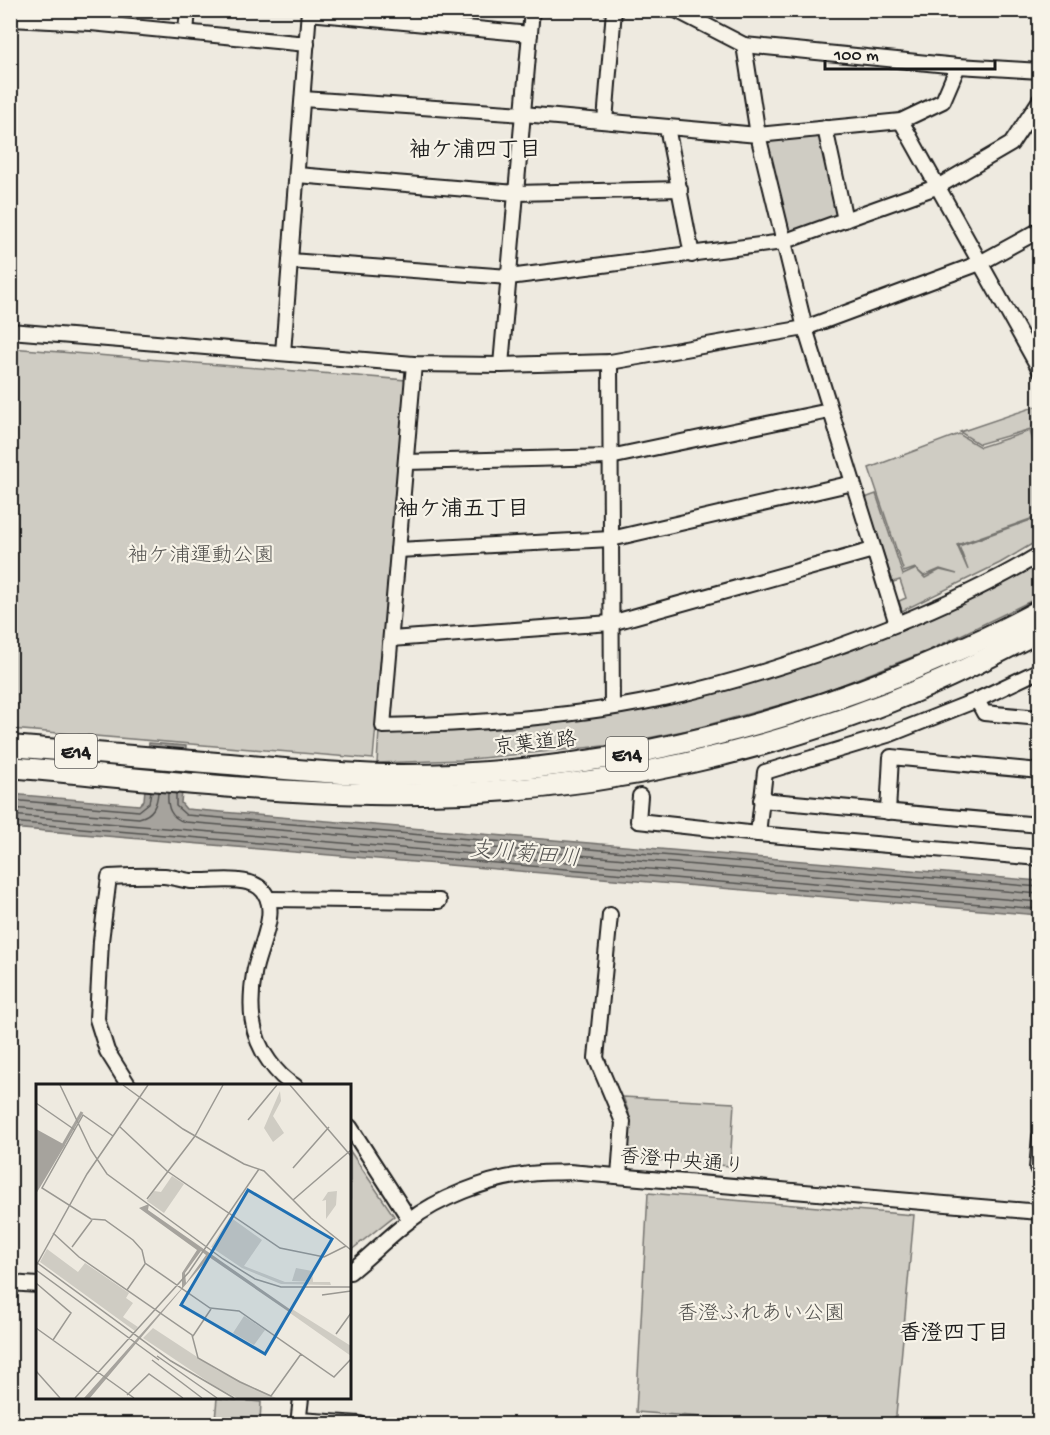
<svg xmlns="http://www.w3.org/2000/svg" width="1050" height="1435" font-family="'Gochi Hand','Klee One',sans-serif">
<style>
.green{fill:#cfccc3;stroke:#767470;stroke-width:1.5}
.water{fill:#a6a39d;stroke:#6f6d69;stroke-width:1.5}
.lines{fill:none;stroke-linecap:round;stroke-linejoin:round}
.shore{stroke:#535250;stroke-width:1.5}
.minor-casing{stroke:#1c1c1c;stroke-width:18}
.highway-casing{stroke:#1c1c1c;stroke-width:24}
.minor{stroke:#f7f3e8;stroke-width:14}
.highway{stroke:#f7f3e8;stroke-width:20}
.labels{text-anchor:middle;stroke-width:4.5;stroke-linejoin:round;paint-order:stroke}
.shield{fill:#f7f3e8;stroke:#5e5c59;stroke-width:1.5}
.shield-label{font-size:20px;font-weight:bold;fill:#1c1c1c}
.park-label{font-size:21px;fill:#52514e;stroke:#f7f3e8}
.street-label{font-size:21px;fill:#1c1c1c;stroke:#f7f3e8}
.neighbourhood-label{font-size:22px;font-weight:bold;fill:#1c1c1c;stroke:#f7f3e8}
.water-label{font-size:22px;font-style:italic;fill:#535250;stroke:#f7f3e8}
.inset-river{fill:none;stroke:#a6a39d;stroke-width:3}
.inset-road{fill:none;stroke:#9a9892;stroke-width:1.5}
.view{fill:#1f6fb2;fill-opacity:0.15;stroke:#1f6fb2;stroke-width:3}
.inset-edge{fill:none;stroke:#1c1c1c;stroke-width:3}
</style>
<rect width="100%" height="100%" fill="#eeeae0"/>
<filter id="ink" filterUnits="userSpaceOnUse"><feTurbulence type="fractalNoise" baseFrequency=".0167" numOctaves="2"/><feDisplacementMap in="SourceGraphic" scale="12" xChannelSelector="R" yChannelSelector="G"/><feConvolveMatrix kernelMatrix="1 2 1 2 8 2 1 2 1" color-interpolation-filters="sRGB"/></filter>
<g filter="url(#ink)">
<g class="green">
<polygon points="821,132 838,217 787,236 764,139"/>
<polygon points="11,348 406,380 373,759 11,729"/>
<polygon points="1037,406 1040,409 1039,454 1031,429 979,444 960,432"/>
<polygon points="1030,431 1039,461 1039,516 957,545 968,570 959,546 1039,517 1039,540 1000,563 902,611 899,601 906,598 900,580 893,582 865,498 876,494 903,575 916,569 925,578 940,570 957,574 940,569 924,576 915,568 904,572 869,468 959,434 980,447"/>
<polygon points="1039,560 1039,597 930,650 816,695 693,729 614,745 461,760 377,763 379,730 437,730 760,678 848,652 901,629"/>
<polygon points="623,1097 734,1103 730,1166 632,1158 627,1153 629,1113"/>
<polygon points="350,1151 394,1216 350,1251"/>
<polygon points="648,1193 914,1215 896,1416 884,1424 800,1424 636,1412"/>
<polygon points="217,1398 261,1402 260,1423 215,1420"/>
</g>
<polygon class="water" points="149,743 186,746 181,803 186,809 1039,881 1039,915 11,828 10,794 139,805 144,800"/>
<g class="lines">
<g class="shore">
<path d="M168 793C167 807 170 818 185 822L1040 894"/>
<polyline points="176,794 176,806 186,815 1040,887"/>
<polyline points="10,800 139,811 149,803 151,791"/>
<path d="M10 808 139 818C153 815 157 805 158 792"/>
<polyline points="10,815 1040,902"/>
<polyline points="10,822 1040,909"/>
</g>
<g class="minor-casing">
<g id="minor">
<polyline points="676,10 744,45 758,135 805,328 897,624"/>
<polyline points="309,13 530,34"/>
<polyline points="10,19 91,23 307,44"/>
<polyline points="186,32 188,10"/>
<polyline points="744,45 958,66 1040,71"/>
<polyline points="303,99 523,114 758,135 901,121 943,101 958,66"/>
<polyline points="605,121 614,10"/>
<polyline points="901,121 1040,370"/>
<polyline points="667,127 692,255"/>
<polyline points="825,128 845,220"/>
<polyline points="297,175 516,193 680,189"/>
<polyline points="290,261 509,277 783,242 939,186 1011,144 1040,100"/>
<polyline points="10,331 414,364 501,365 610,362 805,328 980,263 1040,230"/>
<polyline points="283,353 309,10"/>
<polyline points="610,362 612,707"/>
<path d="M414 364 383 726C475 724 569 718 659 699 740 682 820 655 897 624 946 604 994 582 1040 554"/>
<polyline points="501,365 532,10"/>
<polyline points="406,462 610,457 829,411"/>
<polyline points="398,550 611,539 853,483"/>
<polyline points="391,639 611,623 873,550"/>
<polyline points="977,700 984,713 1040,718"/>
<polyline points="640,796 638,821 758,834 1040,858"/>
<polyline points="761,800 1040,825"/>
<polyline points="888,812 891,757 1040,771"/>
<polyline points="758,834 765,772 891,734 977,700 1040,670"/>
<polyline points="268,899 439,901"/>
<polyline points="610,915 596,1058 623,1122 619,1176"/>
<path d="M129 1086 107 1051 97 1019 101 941 109 877C127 876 146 875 164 876 173 877 182 880 191 881 210 882 244 876 259 887 284 906 257 950 254 974 249 1005 250 1035 269 1061 276 1071 284 1080 295 1086"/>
<polyline points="350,1127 410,1220"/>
<polyline points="1040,1137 1037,1168 1040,1168"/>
<path d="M350 1272C370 1256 388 1237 409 1221 437 1199 487 1179 523 1175 538 1172 554 1173 569 1172L1040 1212"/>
<polyline points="10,1283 38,1285"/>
<polyline points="299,1420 360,1424"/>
<polyline points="298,1424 301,1398"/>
</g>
</g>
<g class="highway-casing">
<g id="highway">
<path d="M10 746C79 752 148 757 217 763 274 768 330 774 387 775 560 777 734 741 895 677 944 657 993 636 1040 610"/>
<path d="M10 767C148 779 286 796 424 794 597 792 777 752 935 683 970 668 1005 649 1040 631"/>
</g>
</g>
<use href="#minor" class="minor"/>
<use href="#highway" class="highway"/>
</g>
</g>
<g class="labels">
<g class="shield">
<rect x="55" y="734" width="42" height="34" rx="4.5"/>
<rect x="606" y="737" width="42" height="34" rx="4.5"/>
</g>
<g class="shield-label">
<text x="76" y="758">E14</text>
<text x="627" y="761">E14</text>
</g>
<g class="park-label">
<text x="201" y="561">袖ケ浦運動公園</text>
<text x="761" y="1319">香澄ふれあい公園</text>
</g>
<g class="street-label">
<text transform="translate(535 742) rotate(-6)" y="7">京葉道路</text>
<text transform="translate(682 1160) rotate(5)" y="7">香澄中央通り</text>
</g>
<g class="neighbourhood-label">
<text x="475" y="156">袖ケ浦四丁目</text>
<text x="463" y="515">袖ケ浦五丁目</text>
<text x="954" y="1339">香澄四丁目</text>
</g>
<g class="water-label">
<text transform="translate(525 852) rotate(5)" y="8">支川菊田川</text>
</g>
</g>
<g transform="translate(36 1084)">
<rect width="315" height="315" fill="#eeeae0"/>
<path d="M244 7 245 17 237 32 248 49 237 58 228 44ZM136 92 148 100 128 129 111 117 118 107 125 108ZM301 107 300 121 290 135V116L286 117 292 108ZM194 133 226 156 208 182 249 198H294L295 201 245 200 206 184 175 163ZM11 165 42 188 49 179 93 209 90 214 97 219 87 233 102 243 99 247 4 178ZM260 184 276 187 277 198 256 197ZM256 225 315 262V272L254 229ZM208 232 229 246 218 261 197 249ZM117 244 181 286 240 314H201L180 303 107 254Z" fill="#cfccc3"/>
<path d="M0 45 29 61 0 110ZM113 120 112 126 255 226 253 228 173 173 54 314H48L146 204V189L161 166 103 124ZM165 167 170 171 150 199 149 189Z" fill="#a6a39d" fill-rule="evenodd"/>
<path class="inset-river" d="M26 63 46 28"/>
<path class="inset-road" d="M24 1 55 66 71 90 187 175 219 195 245 203H315M87 1 147 45 208 80 228 87 275 134 315 166M254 1 315 72M0 19 39 46M212 36 241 1M83 42 131 87 244 164 288 173 310 162M77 52 47 31 6 104 55 135 69 136 97 156 106 166 109 179 174 224 203 227 298 293 315 275M159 52 187 1M257 84 293 43M111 115 159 52M257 116 315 66M17 149 43 173 156 251 162 274 204 298 235 312 265 270M36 163 56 136M0 178 135 277 198 314M0 182 51 90 112 1M0 186 123 276M0 199 35 229 17 256M91 206 109 180M286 211 315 207M0 244 98 314M300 250 315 229M157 252 175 225M121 272 181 314M116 276 166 314M0 287 24 314M91 311 113 290 147 314M39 314 153 188 223 85"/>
<path class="view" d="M212 106 296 155 229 270 145 221Z"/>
<rect width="315" height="315" class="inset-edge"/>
</g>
<rect width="1050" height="1435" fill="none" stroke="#f7f3e8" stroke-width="36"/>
<rect x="18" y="18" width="1014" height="1399" fill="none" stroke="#1c1c1c" stroke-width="2" filter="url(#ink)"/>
<path d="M825 60v9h170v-9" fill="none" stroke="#1c1c1c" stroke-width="3"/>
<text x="834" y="60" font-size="18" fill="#1c1c1c" stroke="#f7f3e8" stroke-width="4.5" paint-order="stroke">100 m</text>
</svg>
